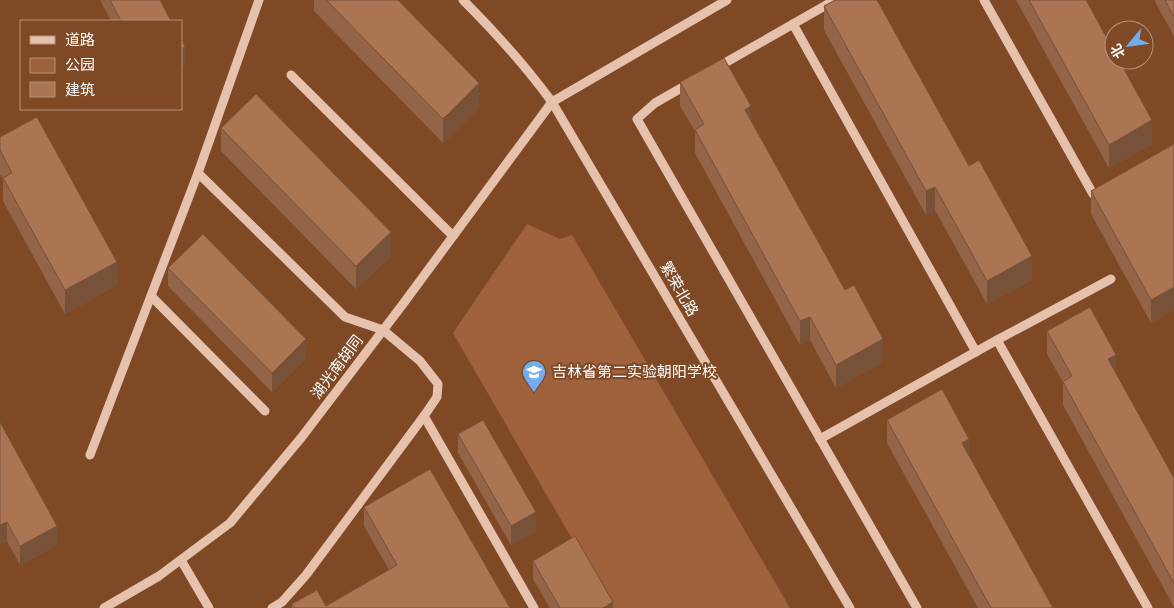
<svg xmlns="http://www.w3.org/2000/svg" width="1174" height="608" font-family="Figtree,'Noto Sans SC',sans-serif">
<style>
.green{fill:#9f623d}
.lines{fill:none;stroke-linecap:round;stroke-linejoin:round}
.minor{stroke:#e6c2ad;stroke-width:9}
.wall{fill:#936447}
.shaded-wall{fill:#785139}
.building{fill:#ab7452;stroke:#785139}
.labels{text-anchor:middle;stroke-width:4;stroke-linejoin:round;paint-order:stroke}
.street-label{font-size:15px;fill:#fff;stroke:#804926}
.poi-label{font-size:15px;fill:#fff;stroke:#804926;text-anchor:start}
</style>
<rect width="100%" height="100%" fill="#804926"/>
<polygon class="green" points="527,224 560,239 572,235 790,608 612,608 453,333"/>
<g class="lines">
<g class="minor">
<path d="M463 0C495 32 525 65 552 102L850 608"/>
<polyline points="984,0 1093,194"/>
<polyline points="793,24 976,352"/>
<polyline points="716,68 835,0"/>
<polyline points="291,75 453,236"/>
<polyline points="690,83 655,103 637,119 917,608"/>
<polyline points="198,173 345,317 383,330 420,361 438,384 437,397 424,416 306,575 282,602 272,608"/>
<polyline points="151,296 265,411"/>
<polyline points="997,340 1148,608"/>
<polyline points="424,416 534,608"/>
<polyline points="820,439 997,340 1111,279"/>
<polyline points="90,455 198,173 259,0"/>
<polyline points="181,560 209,608"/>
<polyline points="104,608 159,576 230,523 301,438 403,304 552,102 727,0"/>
</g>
</g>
<g class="wall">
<polygon points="100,0 160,0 171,21 111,21"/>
<polygon points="314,0 398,0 479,107 443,143 314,11"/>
<polygon points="1016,0 1086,0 1152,144 1109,168"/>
<polygon points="1154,0 1174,0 1174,36"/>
<polygon points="824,6 1032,280 987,304 935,210 926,215 824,30"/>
<polygon points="680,82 751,120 883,362 836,388 810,340 800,345 695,153 695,131 680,106"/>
<polygon points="221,128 391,256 356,289 221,151"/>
<polygon points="0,137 117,285 65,314 3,201 3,179 0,174"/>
<polygon points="1174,144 1174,310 1151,323 1091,214 1091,191"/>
<polygon points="168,268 306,358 272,392 168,286"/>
<polygon points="1047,331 1116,374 1174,478 1174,607 1063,405 1063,382 1047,354"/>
<polygon points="887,420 969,456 1053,608 978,608 887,443"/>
<polygon points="0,422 57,545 20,565 7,541 0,544"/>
<polygon points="458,434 536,531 511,545 458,453"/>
<polygon points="364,507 510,608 292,608 292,604 326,606 389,570 364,526"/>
<polygon points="533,561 613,608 550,608 533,579"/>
</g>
<g class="shaded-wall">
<polygon points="185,47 185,66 181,68 181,49"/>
<polygon points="479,83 479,107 443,143 443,119"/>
<polygon points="751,106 751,130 745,110"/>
<polygon points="1152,120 1152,144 1109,168 1109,145"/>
<polygon points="935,187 935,210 926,215 926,191"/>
<polygon points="391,232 391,256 356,289 356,266"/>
<polygon points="1032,256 1032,280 987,304 987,281"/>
<polygon points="117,262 117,285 65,314 65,290"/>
<polygon points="1174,287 1174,310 1151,323 1151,300"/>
<polygon points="810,317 810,340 800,345 800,321"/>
<polygon points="306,339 306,358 272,392 272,373"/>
<polygon points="883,339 883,362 836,388 836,365"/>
<polygon points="1116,355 1116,378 1108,359"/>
<polygon points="969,439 969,462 962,443"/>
<polygon points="536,512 536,531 511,545 511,526"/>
<polygon points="7,522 7,541 0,544 0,525"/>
<polygon points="57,526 57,545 20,565 20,546"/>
<polygon points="613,602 613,608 603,608"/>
</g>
<g class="building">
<polygon points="110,0 160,0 171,21 121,21"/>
<polygon points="326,0 398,0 479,83 443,119"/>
<polygon points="835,0 877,0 969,166 979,160 1032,256 987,281 935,187 926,191 824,6"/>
<polygon points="1029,0 1086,0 1114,51 1114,60 1119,60 1152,120 1109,145"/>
<polygon points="1165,0 1174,0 1174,17"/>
<polygon points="181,39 185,47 181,49"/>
<polygon points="724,58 751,106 745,110 845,290 854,285 883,339 836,365 810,317 800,321 695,130 704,124 680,82"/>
<polygon points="256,94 391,232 356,266 221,128"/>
<polygon points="37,117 117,262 65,290 3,178 12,173 0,150 0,137"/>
<polygon points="1174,144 1174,287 1151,300 1091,191"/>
<polygon points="203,234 306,339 272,373 168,268"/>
<polygon points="1090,307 1116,355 1108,359 1174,478 1174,583 1063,382 1072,376 1047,331"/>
<polygon points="942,389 969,439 962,443 1053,608 991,608 887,420"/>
<polygon points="483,420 536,512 511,526 458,434"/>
<polygon points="0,422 57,526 20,546 7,522 0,525"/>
<polygon points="430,469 510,608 295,608 292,604 317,590 326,606 397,565 364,507"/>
<polygon points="575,536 613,602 603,608 560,608 533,561"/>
</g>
<defs>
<g id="school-pin" transform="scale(1.25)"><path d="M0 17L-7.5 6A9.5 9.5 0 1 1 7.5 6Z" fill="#71acef" stroke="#804926"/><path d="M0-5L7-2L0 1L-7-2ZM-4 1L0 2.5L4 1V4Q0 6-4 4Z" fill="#fff"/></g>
</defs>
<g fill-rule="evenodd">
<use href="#school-pin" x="534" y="372"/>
</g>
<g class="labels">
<g class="street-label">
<text transform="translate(679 289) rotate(60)" y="5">繁荣北路</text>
<text transform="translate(337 367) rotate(-53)" y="5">湖光南胡同</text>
</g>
<g class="poi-label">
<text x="552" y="377">吉林省第二实验朝阳学校</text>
</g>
</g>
<rect x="20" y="20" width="162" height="90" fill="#804926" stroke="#b3927d"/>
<rect x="30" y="36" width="25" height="8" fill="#e6c2ad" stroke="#b3927d"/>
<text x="65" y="45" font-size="15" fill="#ffffff">道路</text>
<rect x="30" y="58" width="25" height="15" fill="#9f623d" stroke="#b3927d"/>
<text x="65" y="70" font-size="15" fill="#ffffff">公园</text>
<rect x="30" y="82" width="25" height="15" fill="#ab7452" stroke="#b3927d"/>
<text x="65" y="95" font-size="15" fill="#ffffff">建筑</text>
<g transform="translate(1129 45) rotate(241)"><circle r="24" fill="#804926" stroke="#b3927d"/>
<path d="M0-4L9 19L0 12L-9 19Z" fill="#71acef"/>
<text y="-8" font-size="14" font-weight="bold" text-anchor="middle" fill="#ffffff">北</text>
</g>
</svg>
